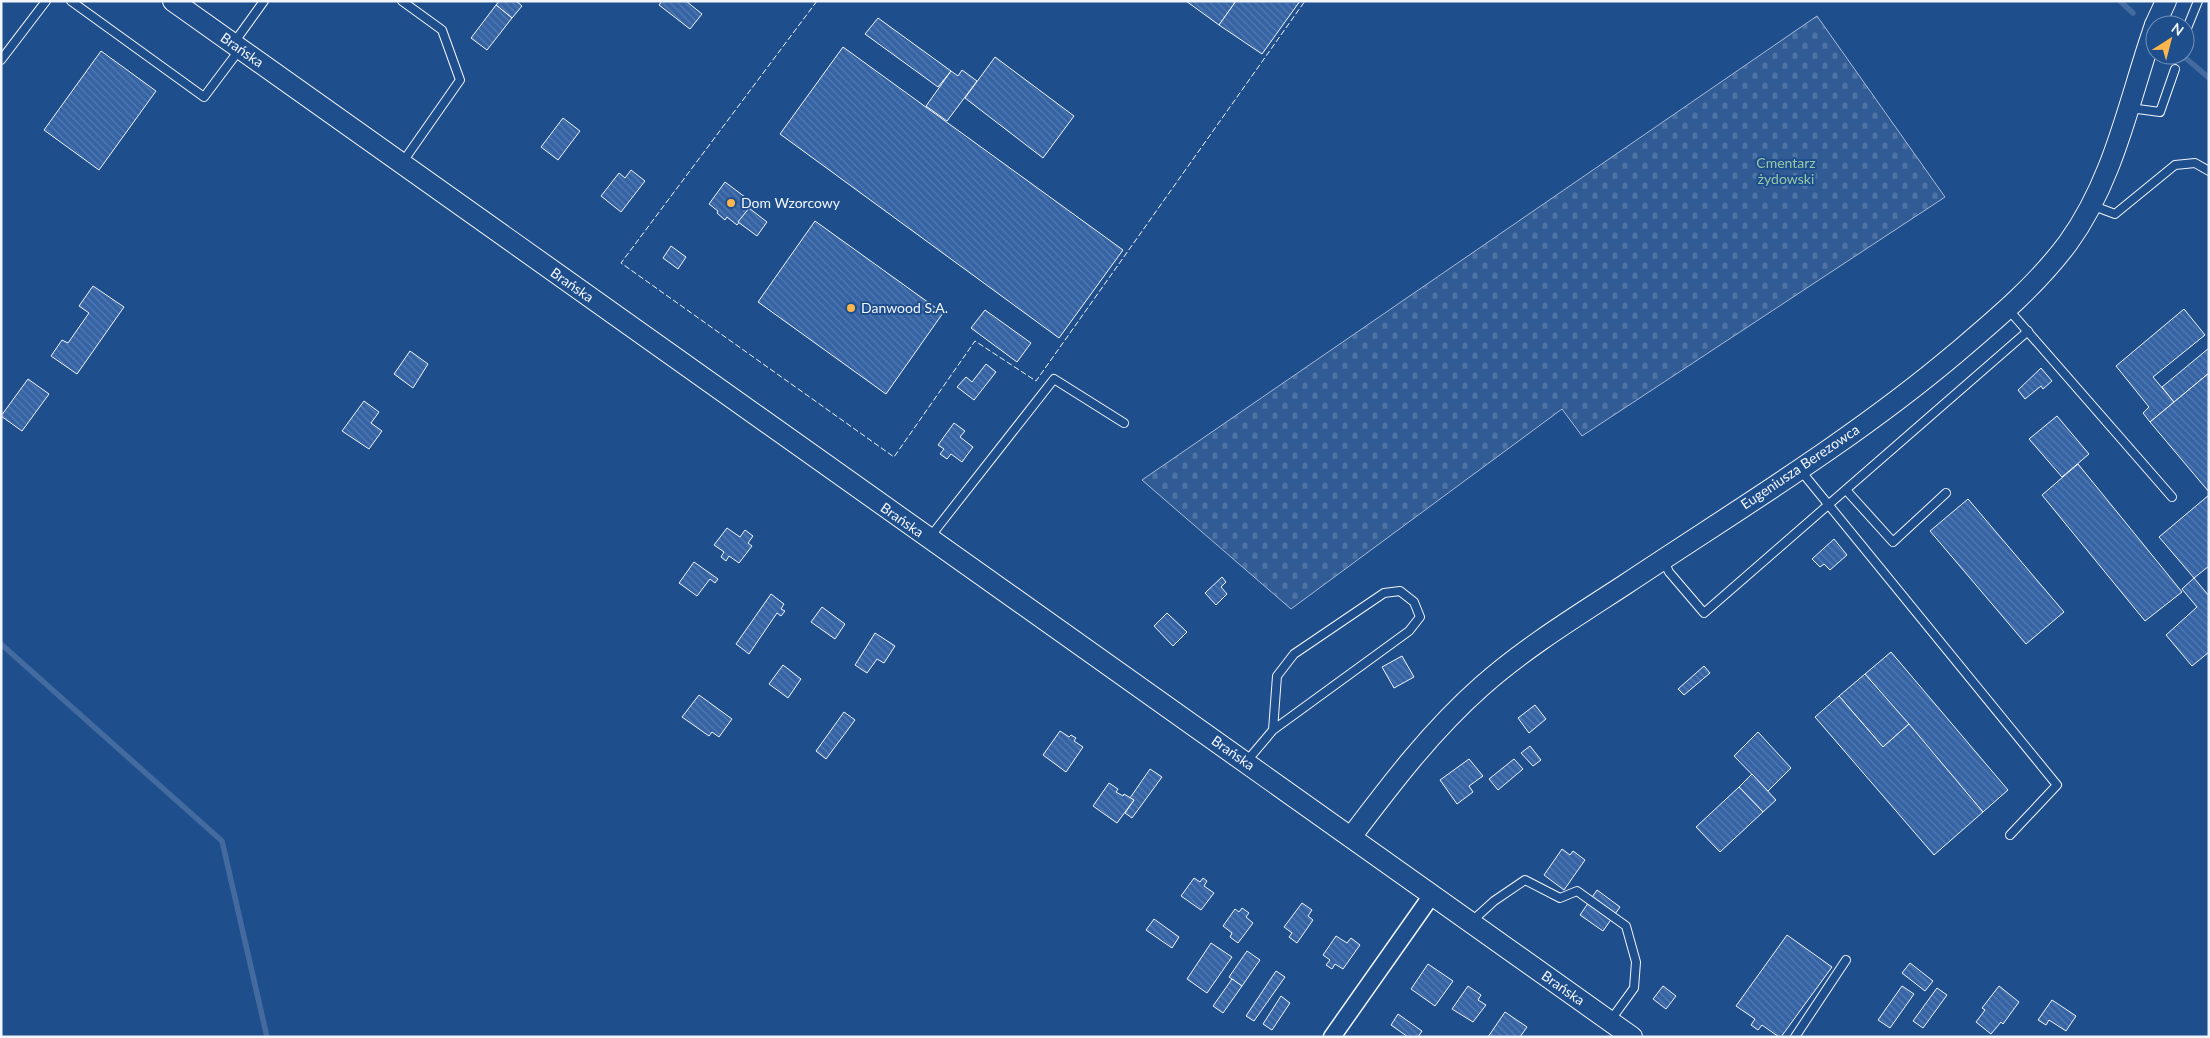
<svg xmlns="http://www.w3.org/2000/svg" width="2210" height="1038" font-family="Lato,sans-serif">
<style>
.cemetery{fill:url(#cemetery-stones);stroke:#a8bbd7}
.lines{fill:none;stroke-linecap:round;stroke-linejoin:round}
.stream{stroke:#446ba0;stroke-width:5.5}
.building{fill:url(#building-back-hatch);stroke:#f2f6ff}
.service-casing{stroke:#f2f6ff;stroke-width:10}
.minor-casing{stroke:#f2f6ff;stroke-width:19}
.tertiary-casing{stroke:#f2f6ff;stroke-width:22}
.service{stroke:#1f4e8c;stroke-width:8}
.minor{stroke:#1f4e8c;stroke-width:16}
.tertiary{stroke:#1f4e8c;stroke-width:20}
.fence{stroke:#f2f6ff;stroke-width:1;stroke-dasharray:6 2.5;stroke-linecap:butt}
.poi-dot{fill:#ffb74d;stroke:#1f4e8c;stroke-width:2}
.labels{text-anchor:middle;stroke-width:4;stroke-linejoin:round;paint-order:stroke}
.street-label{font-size:14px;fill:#f2f6ff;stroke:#1f4e8c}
.park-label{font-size:14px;fill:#97c8a6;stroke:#1f4e8c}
.poi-label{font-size:14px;fill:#f2f6ff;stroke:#1f4e8c;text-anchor:start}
</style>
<defs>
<pattern id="cemetery-stones" width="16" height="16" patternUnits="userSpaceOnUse" patternTransform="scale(1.25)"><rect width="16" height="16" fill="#305b95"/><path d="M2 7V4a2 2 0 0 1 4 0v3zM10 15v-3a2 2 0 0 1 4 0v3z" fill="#4e73a5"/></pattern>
<pattern id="building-back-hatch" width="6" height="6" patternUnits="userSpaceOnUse" patternTransform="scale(1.25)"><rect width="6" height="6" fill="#3563a3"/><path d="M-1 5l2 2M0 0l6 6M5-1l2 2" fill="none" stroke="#537ab1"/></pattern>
</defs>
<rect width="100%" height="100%" fill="#1f4e8c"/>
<polygon class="cemetery" points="1817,16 1945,197 1582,436 1562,409 1291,609 1142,480"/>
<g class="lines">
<g class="stream">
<polyline points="2120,1 2133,13"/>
<polyline points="2182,55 2209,78"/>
<polyline points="1,644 222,841 267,1037"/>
</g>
</g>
<g class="building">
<polygon points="499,1 516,1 522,6 512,18 496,5"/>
<polygon points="662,1 686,1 702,14 690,29 659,5"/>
<polygon points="1186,1 1236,1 1219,25"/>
<polygon points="1236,1 1300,1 1262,54 1219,25"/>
<polygon points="496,5 512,18 487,50 471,38"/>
<polygon points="878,18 951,71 938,87 865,34"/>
<polygon points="843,47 1123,250 1059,338 780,134"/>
<polygon points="101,51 156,91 99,170 44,130"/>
<polygon points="995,57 1074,116 1043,158 965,98"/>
<polygon points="962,70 977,81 947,121 926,106 951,71 958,76"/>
<polygon points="563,118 580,131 558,160 541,147"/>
<polygon points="631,170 645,181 621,212 601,196 619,173 625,178"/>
<polygon points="725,182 753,203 737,225 727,217 725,220 717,213 718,211 709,204"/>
<polygon points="749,208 767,222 757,236 738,222"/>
<polygon points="815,221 943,313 886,394 758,302"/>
<polygon points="671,246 686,257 678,269 663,258"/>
<polygon points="93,286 124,307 77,374 51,356 62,340 68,343 89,313 79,306"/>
<polygon points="2184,309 2205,335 2153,377 2174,402 2150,422 2143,413 2149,407 2116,366"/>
<polygon points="985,310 1031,343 1017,362 971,328"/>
<polygon points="2209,348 2209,373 2174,402 2162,387"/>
<polygon points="410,351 428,364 413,388 394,374"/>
<polygon points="986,364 996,372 974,400 957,387 966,377 972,382"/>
<polygon points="2041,368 2052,381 2043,389 2041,386 2025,399 2018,390"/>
<polygon points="2209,373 2209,492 2150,422"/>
<polygon points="28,379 49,394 22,431 1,416"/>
<polygon points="364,401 379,412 371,423 382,431 369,449 342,431"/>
<polygon points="2057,416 2089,454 2062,477 2029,439"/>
<polygon points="954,423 965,431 960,437 973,447 962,462 951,454 947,459 940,454 944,449 938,445"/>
<polygon points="2078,464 2182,592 2145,621 2042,495"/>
<polygon points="2209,495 2209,566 2194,578 2159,537"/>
<polygon points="1968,499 2064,612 2026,644 1930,531"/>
<polygon points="727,528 740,537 745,530 753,536 748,543 752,546 739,563 729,556 726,561 721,557 724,552 714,545"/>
<polygon points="1834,539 1847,555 1830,570 1824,564 1820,567 1812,559"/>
<polygon points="694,562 718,579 715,583 710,579 697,596 679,583"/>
<polygon points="1222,577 1226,582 1221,587 1227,594 1216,605 1205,593"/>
<polygon points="2194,578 2209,596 2209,652 2192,666 2166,635 2197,607 2182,589"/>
<polygon points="771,594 784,604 781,609 785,611 781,616 777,613 749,654 736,644"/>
<polygon points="822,607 845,624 835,639 811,622"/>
<polygon points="1167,613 1187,632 1173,646 1154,626"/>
<polygon points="875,633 895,646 884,663 877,659 867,673 855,665"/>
<polygon points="1891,652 2008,790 1983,812 1865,674"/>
<polygon points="1402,656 1414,677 1394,688 1382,667"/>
<polygon points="783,665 801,679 788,698 769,684"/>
<polygon points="1704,666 1710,673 1684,695 1678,689"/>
<polygon points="1865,674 1909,724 1883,747 1839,696"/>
<polygon points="699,695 732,719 719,737 712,732 709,736 682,717"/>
<polygon points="1839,696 1883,747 1909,724 1983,812 1934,855 1815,717"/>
<polygon points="1535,705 1546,719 1529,733 1518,718"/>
<polygon points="844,712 855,720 826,759 816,751"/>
<polygon points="1060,731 1069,737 1071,735 1076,738 1074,741 1083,747 1066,772 1043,755"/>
<polygon points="1758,732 1791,768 1768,791 1734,756"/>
<polygon points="1530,746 1541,760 1533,766 1521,753"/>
<polygon points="1469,759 1483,776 1469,786 1473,792 1457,804 1440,780"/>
<polygon points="1514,759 1523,769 1498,790 1489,779"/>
<polygon points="1150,769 1162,777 1132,818 1125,813 1134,800 1130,798"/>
<polygon points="1752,774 1776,800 1763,812 1739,787"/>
<polygon points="1109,783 1118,789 1116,792 1123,796 1124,794 1134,800 1117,823 1093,806"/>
<polygon points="1739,787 1763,812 1720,852 1696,827"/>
<polygon points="1562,849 1570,855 1573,851 1585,860 1564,890 1544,875"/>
<polygon points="1194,878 1200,882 1203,878 1207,881 1204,886 1214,893 1201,910 1181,896"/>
<polygon points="1597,890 1620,907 1603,931 1580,915"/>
<polygon points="1302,903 1312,910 1308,916 1313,920 1297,943 1289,937 1292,933 1284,927"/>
<polygon points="1242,908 1249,913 1246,917 1253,923 1238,943 1230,937 1232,933 1223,926 1235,909 1239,912"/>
<polygon points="1154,919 1179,937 1172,948 1146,930"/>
<polygon points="1787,935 1832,967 1781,1037 1779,1037 1762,1025 1758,1030 1751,1025 1755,1019 1736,1006"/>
<polygon points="1336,936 1347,943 1351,938 1360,945 1343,969 1335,964 1332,969 1326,965 1330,960 1323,955"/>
<polygon points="1211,943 1232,957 1207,993 1187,979"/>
<polygon points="1247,951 1260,960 1242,986 1229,977"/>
<polygon points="1910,963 1933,981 1925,991 1902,973"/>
<polygon points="1428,964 1453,981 1435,1006 1411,989"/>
<polygon points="1276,971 1285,977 1254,1021 1246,1016"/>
<polygon points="1232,979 1242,986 1223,1013 1213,1006"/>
<polygon points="1468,986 1481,995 1478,1000 1486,1005 1473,1022 1452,1009"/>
<polygon points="1663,986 1676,996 1666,1009 1653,999"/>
<polygon points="1902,986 1914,994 1890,1028 1878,1020"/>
<polygon points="1999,986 2019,1002 2003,1024 2001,1022 1991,1034 1976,1022 1985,1010 1982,1008"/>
<polygon points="1937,988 1947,995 1923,1028 1913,1021"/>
<polygon points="1281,996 1290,1003 1272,1030 1263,1024"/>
<polygon points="2052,1000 2076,1016 2066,1031 2049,1020 2046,1025 2038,1020"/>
<polygon points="1505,1012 1527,1027 1520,1037 1488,1037"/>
<polygon points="1398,1014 1422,1031 1418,1037 1408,1037 1391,1025"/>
</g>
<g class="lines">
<g class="service-casing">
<g id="service">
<polyline points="71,1 204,97 240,49"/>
<polyline points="402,1 442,30 460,80 402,163"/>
<polyline points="2185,33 2198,1"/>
<polyline points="233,44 264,1"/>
<polyline points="1,60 46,1"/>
<polyline points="2130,108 2160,112 2175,69"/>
<polyline points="2091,205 2115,214 2175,165 2195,163 2209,171"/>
<polyline points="2008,309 2172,497"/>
<polyline points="1801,471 2057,785 2010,835"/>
<polyline points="1846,490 1893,542 1946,493"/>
<polyline points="930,537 1054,379 1124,423"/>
<polyline points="1664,561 1669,572 1704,613 2028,331"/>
<polyline points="1246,762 1273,730 1409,631 1420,617 1414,602 1400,591 1384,593 1294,654 1277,676 1273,730"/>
<polyline points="1471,922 1494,901 1525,880 1560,898 1577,891 1626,926 1636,962 1634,988 1610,1021"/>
<polyline points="1795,1037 1846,960"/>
</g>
</g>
<g class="minor-casing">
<polyline id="minor" points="1332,1037 1432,895"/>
</g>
<g class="tertiary-casing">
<g id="tertiary">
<polyline points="173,1 1632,1037"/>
<polyline points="2155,25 2166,1"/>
<path d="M1351 837C1391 784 1432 730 1482 686 1526 647 1577 616 1626 584 1737 510 1853 440 1955 354 1995 320 2036 286 2068 243 2115 178 2129 99 2155 25"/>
</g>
</g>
<use href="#service" class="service"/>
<use href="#minor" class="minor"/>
<use href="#tertiary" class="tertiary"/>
<polyline class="fence" points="817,1 621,263 894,457 975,341 1036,381 1305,1"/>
</g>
<g class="poi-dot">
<circle cx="731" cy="203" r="5"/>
<circle cx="851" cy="308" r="5"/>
</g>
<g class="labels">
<g class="street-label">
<text transform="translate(242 50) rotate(35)" y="5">Brańska</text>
<text transform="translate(572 285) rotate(35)" y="5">Brańska</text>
<text transform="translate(1800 467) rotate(-34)" y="5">Eugeniusza Berezowca</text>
<text transform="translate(902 520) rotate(35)" y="5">Brańska</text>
<text transform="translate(1233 753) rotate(35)" y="5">Brańska</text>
<text transform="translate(1563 988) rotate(35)" y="5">Brańska</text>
</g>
<g class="park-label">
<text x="1786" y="168">Cmentarz<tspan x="1786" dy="16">żydowski</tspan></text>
</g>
<g class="poi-label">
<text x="741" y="208">Dom Wzorcowy</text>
<text x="861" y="313">Danwood S.A.</text>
</g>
</g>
<rect width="2210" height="1038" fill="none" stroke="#f2f6ff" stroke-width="5"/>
<g transform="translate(2170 40) rotate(36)"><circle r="24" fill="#1f4e8c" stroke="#7391ba"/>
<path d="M0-4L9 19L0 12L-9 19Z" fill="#ffb74d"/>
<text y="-8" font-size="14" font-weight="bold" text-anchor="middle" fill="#f2f6ff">N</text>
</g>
</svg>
